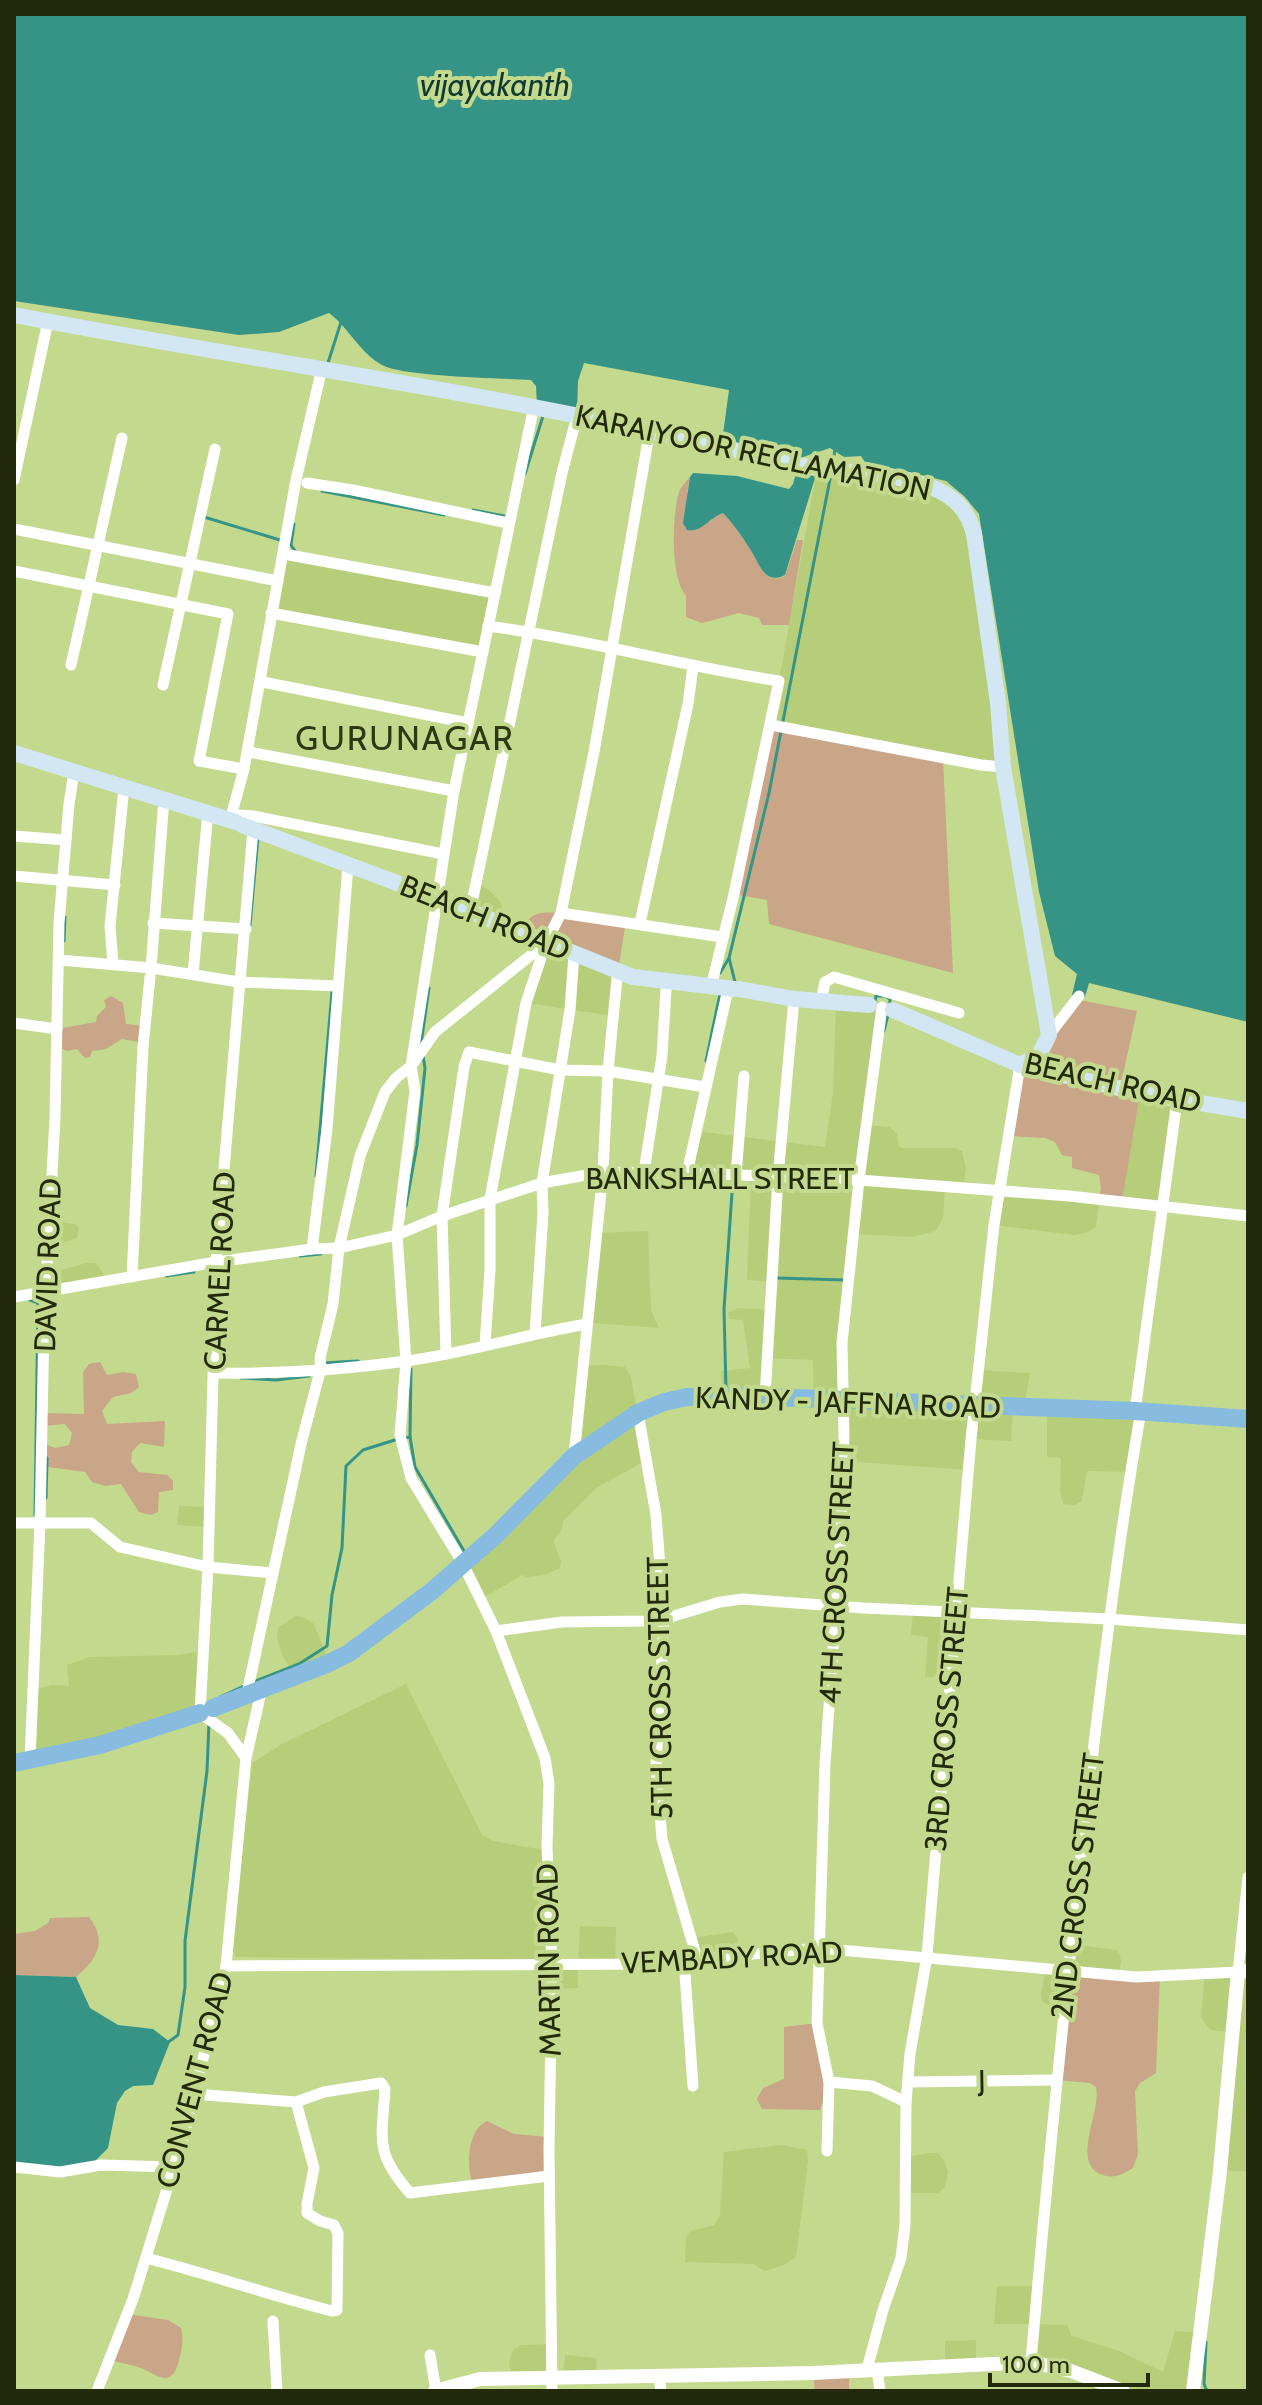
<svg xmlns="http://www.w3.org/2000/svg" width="1262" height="2405" font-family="Cabin,sans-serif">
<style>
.built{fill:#b6ce7a}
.green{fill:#c9a688}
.water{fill:#369487}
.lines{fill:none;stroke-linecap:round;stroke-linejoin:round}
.stream{stroke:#369487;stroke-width:3}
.minor{stroke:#fff;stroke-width:11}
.tertiary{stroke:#fff;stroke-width:14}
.secondary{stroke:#d3e6f4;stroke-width:16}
.trunk{stroke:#88bbe0;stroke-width:18}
.labels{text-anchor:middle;stroke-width:8;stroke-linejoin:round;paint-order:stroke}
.street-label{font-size:30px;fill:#222a0b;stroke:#c3d98e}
.water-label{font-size:32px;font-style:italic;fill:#0e3a34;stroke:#c3d98e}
.quarter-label{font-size:34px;letter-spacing:2px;fill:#2e3811;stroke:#c3d98e}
</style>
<rect width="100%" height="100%" fill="#c3d98e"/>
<g class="built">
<polygon points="849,467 963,501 1006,766 771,725 816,475"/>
<polygon points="284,554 495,593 483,652 272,613"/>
<polygon points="478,884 489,890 501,903 502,910 495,924 470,912"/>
<polygon points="546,943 618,971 614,1016 526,1003"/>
<polygon points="836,1002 882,1007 867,1125 890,1127 897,1134 899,1146 903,1148 956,1148 962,1151 966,1169 963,1188 945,1187 943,1218 936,1231 912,1237 853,1234 842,1397 974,1406 980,1370 1030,1373 1024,1408 1013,1408 1011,1441 971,1439 968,1470 843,1461 843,1401 814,1400 813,1360 767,1358 765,1397 723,1395 721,1371 750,1368 743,1320 729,1319 728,1312 739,1308 770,1310 771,1282 747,1280 751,1176 687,1173 696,1131 825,1147 833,1093"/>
<polygon points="1140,1093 1177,1100 1163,1208 1122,1202"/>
<polygon points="998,1192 1099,1199 1096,1227 1088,1232 1075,1235 994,1225"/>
<polygon points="50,1221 75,1224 79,1228 77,1238 62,1243 49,1240"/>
<polygon points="648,1231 651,1310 659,1328 592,1323 599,1233"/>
<polygon points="87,1263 95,1263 102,1271 105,1281 60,1289 61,1270"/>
<polygon points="604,1365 625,1367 631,1377 645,1461 596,1488 563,1521 562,1530 553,1541 561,1561 560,1568 544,1575 527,1577 522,1575 490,1594 479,1597 462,1562 574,1456 583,1366"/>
<polygon points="1047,1409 1141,1411 1130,1472 1087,1471 1082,1501 1075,1505 1063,1504 1060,1491 1061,1458 1047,1457"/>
<polygon points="179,1506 207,1507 205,1527 177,1525"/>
<polygon points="913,1610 956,1613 950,1678 925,1677 928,1637 911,1635"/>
<polygon points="295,1616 303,1617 314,1624 329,1663 295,1676 283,1656 277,1639 278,1628"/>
<polygon points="203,1651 200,1713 30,1760 33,1690 52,1685 69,1686 67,1665 89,1657 177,1655"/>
<polygon points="406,1684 482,1835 493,1841 544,1850 546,1960 236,1957 232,1949 252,1763 282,1744"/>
<polygon points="1248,1877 1248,2171 1220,2171 1232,2032 1210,2030 1201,2017 1205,1973 1238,1971"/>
<polygon points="580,1926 616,1927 615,1965 578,1965 578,1988 552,1989 552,1965 578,1965"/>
<polygon points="733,1932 738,1939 739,1955 697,1958 692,1938"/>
<polygon points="1071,1944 1116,1950 1120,1954 1121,1964 1116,1975 1064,2004 1050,2006 1042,2001 1041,1994 1046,1968 1068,1970"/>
<polygon points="781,2145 807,2150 808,2161 796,2257 784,2265 765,2271 753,2264 685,2262 686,2238 690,2231 714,2225 720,2216 724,2152"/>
<polygon points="927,2153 938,2153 944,2161 948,2172 945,2187 938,2193 905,2193 905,2158"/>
<polygon points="997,2286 1037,2286 1035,2324 1067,2325 1072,2336 1119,2351 1163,2372 1175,2331 1201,2333 1193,2391 1091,2391 1094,2381 1031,2362 1034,2324 994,2324"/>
<polygon points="976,2340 976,2365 945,2366 945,2341"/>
<polygon points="551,2344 551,2376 512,2377 509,2363 513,2350 521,2345"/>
<polygon points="565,2355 596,2358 597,2376 563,2375"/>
</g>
<g class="green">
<path d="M690 477 687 492 710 522 716 515 723 513C730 519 744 540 750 548 759 562 764 586 785 576L797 540H803L789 625H762L759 618 739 613 702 623 686 617V596C670 577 672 515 679 492 681 487 686 481 690 477Z"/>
<polygon points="771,725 943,758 953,973 769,924 767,900 734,894"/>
<path d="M561 913 626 921 618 971 524 928C530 910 545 912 561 913Z"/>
<polygon points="111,996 123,1003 126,1024 146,1026 144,1043 122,1039 106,1049 92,1051 90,1057 85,1058 77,1049 67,1051 56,1046 57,1029 96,1022 97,1016 106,1007 104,1000"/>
<polygon points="1074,999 1137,1011 1120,1088 1140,1093 1122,1202 1099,1199 1101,1188 1099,1175 1072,1168 1072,1157 1062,1155 1055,1142 1045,1138 1008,1136 1020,1065"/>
<polygon points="100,1362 107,1375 123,1372 136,1374 139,1387 131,1393 113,1397 102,1411 107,1424 165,1421 164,1447 140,1443 132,1452 131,1462 139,1472 167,1475 173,1481 173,1490 159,1492 158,1512 151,1515 139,1512 121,1484 106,1486 92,1482 85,1472 41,1466 42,1443 55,1448 69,1445 72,1433 65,1424 43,1426 43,1413 84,1414 83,1372 89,1364"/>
<path d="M89 1917C108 1942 97 1959 76 1977L14 1975V1934L35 1931 48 1923 50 1918Z"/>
<path d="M1068 1970 1160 1976 1156 2073 1140 2083 1135 2091 1138 2154 1133 2168C1123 2174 1114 2179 1103 2175 1069 2164 1102 2112 1096 2087L1090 2083 1056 2080Z"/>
<polygon points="817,2023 829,2082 820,2110 762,2109 757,2099 763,2088 784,2079 784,2027"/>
<path d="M487 2121 514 2134 549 2137V2176L473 2186C466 2167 467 2130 487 2121Z"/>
<path d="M127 2314 168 2320 181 2328C184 2338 182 2350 179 2360 172 2389 159 2376 141 2368 131 2364 119 2363 109 2360Z"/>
<polygon points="849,2371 849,2391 815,2391 813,2373"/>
</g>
<g class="water">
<path d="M14 14H1248V1022L1089 983 1085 997 1072 995 1077 974 1055 956 1039 892 979 514 965 497 946 481 865 462 861 456 844 457 830 448 797 459 728 442 723 434 729 390 584 363 578 381 577 414 537 405 536 386 531 380C500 378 404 377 382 365 360 353 349 328 329 313L279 332 239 335 14 301Z"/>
<path d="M693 473 737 476 789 489 793 484 796 473 816 475 785 575C764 586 759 562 750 549 744 539 731 521 723 513 710 517 702 533 687 530L683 523 690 477Z"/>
<polygon points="14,1975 76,1977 90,2008 118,2025 153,2029 170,2042 153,2085 133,2086 125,2091 117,2103 108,2148 93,2163 47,2169 14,2163"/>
</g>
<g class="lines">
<g class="stream">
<polyline points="327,366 341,322"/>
<polyline points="833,462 835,449"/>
<polyline points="525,474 543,416"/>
<polyline points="322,491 444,515"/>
<polyline points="473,510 504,516"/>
<polyline points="204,517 280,540"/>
<polyline points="294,524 291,545 295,551"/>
<polyline points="250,925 258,837"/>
<polyline points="64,941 65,917"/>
<polyline points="729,958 735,982"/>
<polyline points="720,973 729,958 769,793 831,474"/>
<polyline points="875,1001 876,996 885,996 890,999 890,1003"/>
<polyline points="884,1031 888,1015"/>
<polyline points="421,1044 429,988"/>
<polyline points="706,1061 720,994"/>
<polyline points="316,1176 332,992"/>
<polyline points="406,1206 417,1145 425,1068 423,1056"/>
<polyline points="300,1256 321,1254"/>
<polyline points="166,1276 194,1272"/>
<polyline points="777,1278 845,1280"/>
<polyline points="30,1300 38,1303 35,1515"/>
<polyline points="322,1363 358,1361"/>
<polyline points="241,1378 276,1380 309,1376"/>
<polyline points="726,1390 724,1309 733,1178"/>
<polyline points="410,1437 415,1467 464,1551"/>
<polyline points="405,1438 410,1437 411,1369"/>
<polyline points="46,1498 47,1458"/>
<polyline points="253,1682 299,1664 327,1646 332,1595 342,1548 346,1466 363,1450 398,1439"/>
<polyline points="220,1697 246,1685"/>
<polyline points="167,2043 178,2035 185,1987 185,1941 207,1771 209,1722"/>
<polyline points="1206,2342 1204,2384 1207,2391"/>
</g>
<g class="minor">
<polyline points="534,406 454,791 411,1066 415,1091 397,1235 406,1361 400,1435 411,1478 462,1562 496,1631 545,1758 549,1784 547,1846 552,1965 549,2149 552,2391"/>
<polyline points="650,429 594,752 561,913 722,937"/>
<polyline points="14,480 48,321"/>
<polyline points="307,483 353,490 508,523"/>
<polyline points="14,529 278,581"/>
<polyline points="284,554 495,593"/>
<polyline points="14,571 228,614 199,761 244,769"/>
<polyline points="271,613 483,652"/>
<path d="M488 626C586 639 682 666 779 681L734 894 711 987"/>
<polyline points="71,665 122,438"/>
<polyline points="263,682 468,723"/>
<polyline points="163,685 215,449"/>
<polyline points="771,725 981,765 1003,767"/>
<polyline points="254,753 454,791"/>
<polyline points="230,820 244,769 296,480 322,368"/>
<polyline points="230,820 240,815 253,816 443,854"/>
<polyline points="14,836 66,840"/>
<polyline points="14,876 115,885"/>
<polyline points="470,912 562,473 577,416"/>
<polyline points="153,923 246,929"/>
<polyline points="640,923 688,704 693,667"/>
<polyline points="60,960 151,968 239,982 338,986"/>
<polyline points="113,964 110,926 124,787"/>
<polyline points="151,968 164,799"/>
<polyline points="193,974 208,812"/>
<polyline points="821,1001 825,982 834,977 959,1013"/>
<polyline points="882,1007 859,1180 842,1343 844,1436 840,1550 825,1764 817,2023 829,2082 872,2086 906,2102"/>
<polyline points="14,1023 57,1029"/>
<polyline points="1049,1035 1079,996"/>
<polyline points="644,1172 662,1056 666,990"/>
<polyline points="687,1173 728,989"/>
<polyline points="736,1175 744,1076"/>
<polyline points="312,1249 327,1129 348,865"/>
<polyline points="132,1277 143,1047 150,977"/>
<polyline points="14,1297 216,1262 312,1249 339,1248 397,1235 442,1216 542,1183 603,1172 693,1173 859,1180 1069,1196 1248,1216"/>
<polyline points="535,1333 543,1214 542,1183 570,1010 574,954"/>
<polyline points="485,1345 490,1270 490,1199 526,1003 546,943 561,913"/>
<polyline points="446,1354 442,1216 464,1067 469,1052 560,1070 608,1071 705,1087"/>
<path d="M215 1373C279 1374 343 1370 406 1361 467 1353 526 1334 587 1324"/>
<polyline points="765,1397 778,1177 794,999"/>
<polyline points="1135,1411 1177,1100"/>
<polyline points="638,1413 656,1515 664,1619 656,1766 662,1839 697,1958"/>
<polyline points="574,1456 603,1172 608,1071 617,978"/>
<polyline points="14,1523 91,1523 120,1547 208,1567 272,1573"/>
<polyline points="496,1631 562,1622 648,1621 664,1619 720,1602 743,1599 863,1608 1109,1619 1248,1630"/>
<polyline points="247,1693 302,1440 321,1368 320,1358 333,1304 339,1248 360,1156 385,1092 396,1078 411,1066 435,1032 546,943"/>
<polyline points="246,1758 228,1733 200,1713 208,1567 216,1262 253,830"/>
<polyline points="30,1760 40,1523 44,1323 55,1118 59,923 69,804 74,772"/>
<polyline points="684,1960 693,2086"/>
<polyline points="226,1966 648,1964 818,1948 1136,1977 1238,1972 1248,1877"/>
<polyline points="908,2082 1055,2080"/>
<path d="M194 2094 296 2102 324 2092 381 2083 385 2089C382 2140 374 2152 410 2193L549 2176"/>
<polyline points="827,2151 829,2082"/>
<polyline points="14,2167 60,2172 101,2165 174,2167"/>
<path d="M146 2258C209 2274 269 2295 332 2311L337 2310 338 2233 334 2225 320 2221 307 2213V2204L314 2168 296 2102"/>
<polyline points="273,2321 277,2391"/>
<polyline points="430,2355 436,2391"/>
<path d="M1031 2362C1047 2175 1066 1988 1087 1801 1103 1671 1118 1541 1141 1411"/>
<polyline points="867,2369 883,2310 901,2258 905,2225 906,2102 910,2054 927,1956 971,1439 994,1225 1020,1065"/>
<polyline points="877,2369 880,2391"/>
<polyline points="659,2376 661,2391"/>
<polyline points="97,2391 133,2299 185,2131 226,1966 246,1758 262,1688"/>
</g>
<g class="tertiary">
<polyline points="435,2391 480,2379 813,2373 1031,2362 1071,2371 1123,2391"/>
<polyline points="1193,2391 1220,2171 1238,1972 1248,1971"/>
</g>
<g class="secondary">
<path d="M14 315C270 364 529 397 782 462 831 474 883 469 931 487 954 496 968 510 974 534L998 703 1003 767 1049 1035 1039 1055 1020 1065"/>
<polyline points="14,753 236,822"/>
<polyline points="242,825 437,898 633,977 734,989"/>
<polyline points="739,989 794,999 869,1005"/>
<polyline points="893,1010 1020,1065 1140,1093 1248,1111"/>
</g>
<g class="trunk">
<polyline points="213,1708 329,1663 349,1653 432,1591 496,1535 574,1456 638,1413 664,1402 687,1397 745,1396 1135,1411 1248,1419"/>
<polyline points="14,1763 100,1745 200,1713"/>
</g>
</g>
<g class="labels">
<g class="street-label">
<text transform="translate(753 453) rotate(12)" y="10">KARAIYOOR RECLAMATION</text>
<text transform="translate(485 918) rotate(22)" y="10">BEACH ROAD</text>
<text transform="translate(1113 1083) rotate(13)" y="10">BEACH ROAD</text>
<text x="720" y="1189">BANKSHALL STREET</text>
<text transform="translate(48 1265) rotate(-88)" y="10">DAVID ROAD</text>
<text transform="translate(220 1271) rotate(-87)" y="10">CARMEL ROAD</text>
<text transform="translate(848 1403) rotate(2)" y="10">KANDY - JAFFNA ROAD</text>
<text transform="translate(837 1573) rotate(-87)" y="10">4TH CROSS STREET</text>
<text transform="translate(660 1688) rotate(-91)" y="10">5TH CROSS STREET</text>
<text transform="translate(947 1719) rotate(-85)" y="10">3RD CROSS STREET</text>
<text transform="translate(1078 1886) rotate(-83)" y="10">2ND CROSS STREET</text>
<text transform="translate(732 1958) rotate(-3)" y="10">VEMBADY ROAD</text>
<text transform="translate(549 1960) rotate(-91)" y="10">MARTIN ROAD</text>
<text transform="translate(195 2080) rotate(-75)" y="10">CONVENT ROAD</text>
<text transform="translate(982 2081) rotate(-1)" y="10">J</text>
</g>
<g class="water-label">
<text x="495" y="96">vijayakanth</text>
</g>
<g class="quarter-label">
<text x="405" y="750">GURUNAGAR</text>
</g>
</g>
<rect width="1262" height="2405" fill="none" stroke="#222a0b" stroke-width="32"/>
<path d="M990 2373v12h158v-12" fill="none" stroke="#222a0b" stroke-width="4"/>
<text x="1002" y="2373" font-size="24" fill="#222a0b" stroke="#c3d98e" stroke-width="6" paint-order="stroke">100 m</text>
</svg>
